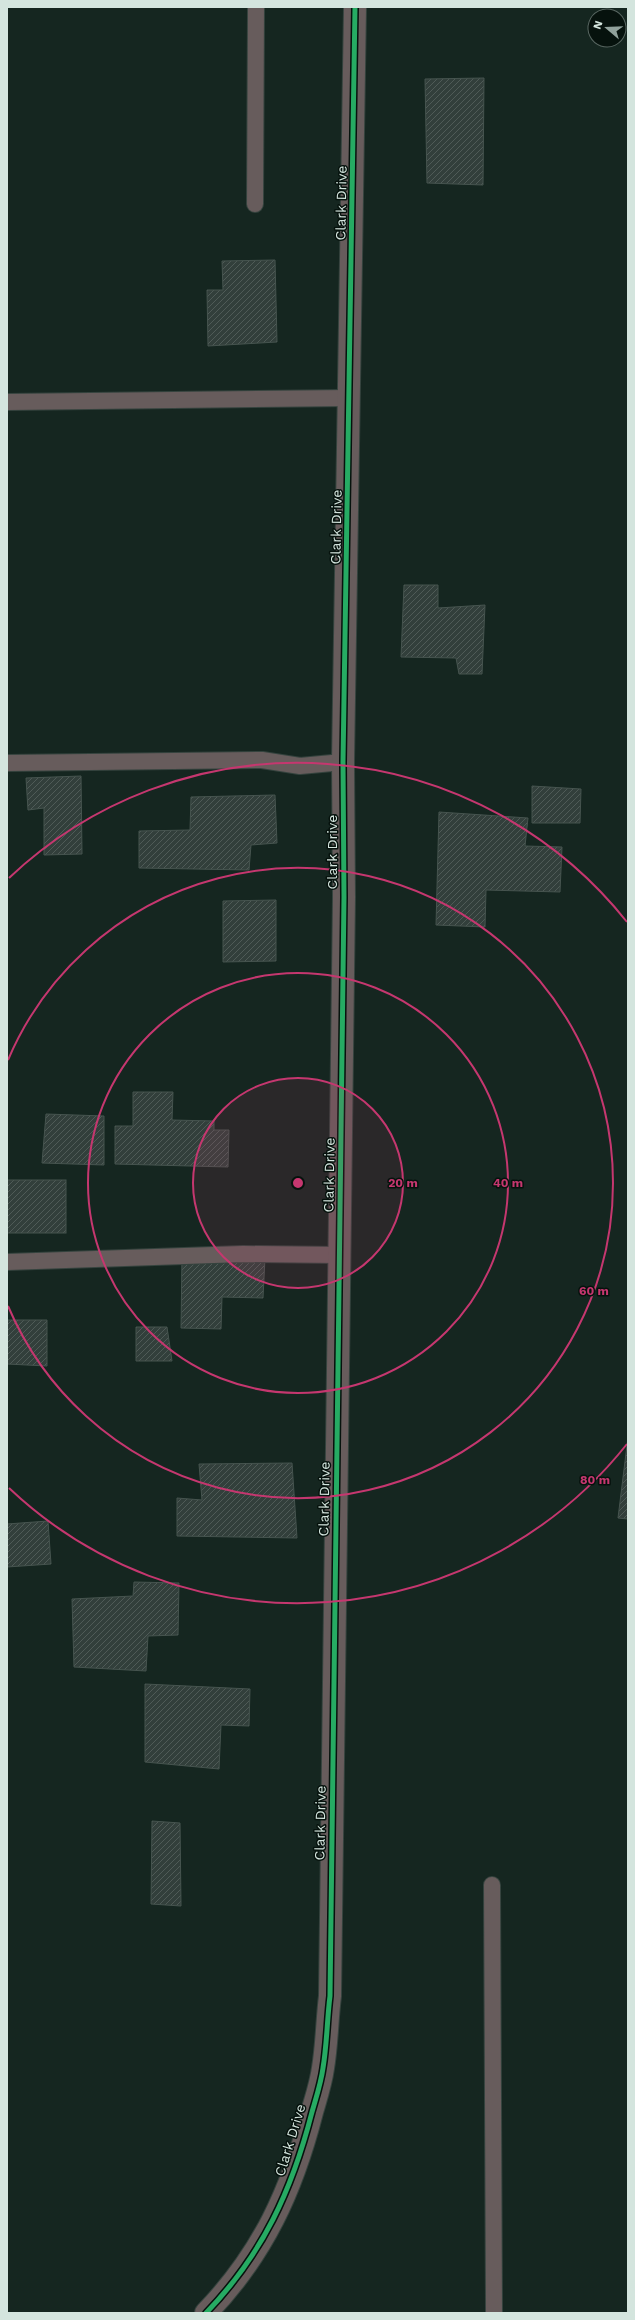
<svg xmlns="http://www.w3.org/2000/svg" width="635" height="2320" font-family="'Work Sans',sans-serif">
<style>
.building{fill:url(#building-hatch);stroke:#46544f}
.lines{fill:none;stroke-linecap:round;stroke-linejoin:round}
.service-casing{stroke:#35433e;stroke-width:18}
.minor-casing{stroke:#35433e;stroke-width:24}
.service{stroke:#675c5c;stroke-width:16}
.minor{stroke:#675c5c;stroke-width:22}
.cycleway-casing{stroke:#06120d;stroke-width:8}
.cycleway{stroke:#26ab63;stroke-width:5}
.ring{fill:none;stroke:#c5376f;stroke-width:2}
.labels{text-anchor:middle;stroke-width:3;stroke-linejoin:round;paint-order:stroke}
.street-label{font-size:14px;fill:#d4e5de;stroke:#06120d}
.centre{fill:#c5376f;stroke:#06120d;stroke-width:2}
.ring-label{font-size:12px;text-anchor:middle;font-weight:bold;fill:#c5376f;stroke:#06120d;stroke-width:3;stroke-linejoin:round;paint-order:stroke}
</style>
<defs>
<pattern id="building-hatch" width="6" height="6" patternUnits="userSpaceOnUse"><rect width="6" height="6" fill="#323f3b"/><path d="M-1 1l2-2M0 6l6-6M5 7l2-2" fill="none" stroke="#4f5b57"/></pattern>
</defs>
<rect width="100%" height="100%" fill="#152620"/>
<g class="building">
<polygon points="484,78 483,185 427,183 425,79"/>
<polygon points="275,260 277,342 208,346 207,290 223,290 222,261"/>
<polygon points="404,585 438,585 438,608 485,605 482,674 459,674 456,658 401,657"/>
<polygon points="81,776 82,854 44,855 44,808 28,810 26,778"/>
<polygon points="532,786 581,789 580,823 532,823"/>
<polygon points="275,795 277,843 251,845 249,870 139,868 139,831 190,830 191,797"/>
<polygon points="439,812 528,818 525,846 562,847 560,892 486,890 485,927 436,925"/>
<polygon points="276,900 276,961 223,962 223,901"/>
<polygon points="133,1092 173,1092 172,1120 214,1121 214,1130 229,1130 228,1167 115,1164 115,1126 133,1126"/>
<polygon points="46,1114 104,1116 104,1165 42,1163"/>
<rect x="7" y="1180" width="59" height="53"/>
<polygon points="182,1257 265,1258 263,1298 222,1297 221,1329 181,1328"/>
<polygon points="7,1320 47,1320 47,1366 7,1364"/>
<polygon points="136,1327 167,1327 172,1361 136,1361"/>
<polygon points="628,1437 628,1519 618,1518"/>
<polygon points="292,1463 297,1538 177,1536 177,1498 202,1500 199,1464"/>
<polygon points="48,1521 51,1564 7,1567 7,1524"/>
<polygon points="134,1582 179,1583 178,1635 148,1636 146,1671 74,1667 72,1599 133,1596"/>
<polygon points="145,1684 250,1689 249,1726 221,1725 219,1769 145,1762"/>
<polygon points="152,1821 180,1823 181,1906 151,1904"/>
</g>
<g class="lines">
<g class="service-casing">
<g id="service">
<polyline points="255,204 256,7"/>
<polyline points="7,402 350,398"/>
<polyline points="7,763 262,760 300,766 343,762"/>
<polyline points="7,1262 243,1254 340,1255"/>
<polyline points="492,1885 494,2313"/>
</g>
</g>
<g class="minor-casing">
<path id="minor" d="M206 2313C263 2254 292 2190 312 2112 316 2098 321 2083 323 2068 327 2044 327 2020 330 1996L344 897 343 762 355 7"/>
</g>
<use href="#service" class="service"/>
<use href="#minor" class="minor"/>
<g class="cycleway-casing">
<path id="cycleway" d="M206 2313C263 2254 292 2190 312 2112 316 2098 321 2083 323 2068 327 2044 327 2020 330 1996L344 897 343 762 355 7"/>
</g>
<use href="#cycleway" class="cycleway"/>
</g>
<circle cx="298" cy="1183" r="105" fill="#c5376f" fill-opacity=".12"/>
<g class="ring">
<circle cx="298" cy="1183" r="105"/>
<circle cx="298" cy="1183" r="210"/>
<path d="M8 1060A315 315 0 1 1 8 1306"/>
<path d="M627 1444A420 420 0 0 1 9 1488M9 878A420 420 0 0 1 627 922"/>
</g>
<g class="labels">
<g class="street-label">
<text transform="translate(341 203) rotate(-89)" y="5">Clark Drive</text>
<text transform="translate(336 527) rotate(-89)" y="5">Clark Drive</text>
<text transform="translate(332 852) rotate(-90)" y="5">Clark Drive</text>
<text transform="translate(329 1175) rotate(-89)" y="5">Clark Drive</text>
<text transform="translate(324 1499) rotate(-89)" y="5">Clark Drive</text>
<text transform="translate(320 1823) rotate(-89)" y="5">Clark Drive</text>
<text transform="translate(290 2140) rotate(-73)" y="5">Clark Drive</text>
</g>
</g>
<circle cx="298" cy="1183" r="6" class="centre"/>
<g class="ring-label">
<text x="403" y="1187">20 m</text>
<text x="508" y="1187">40 m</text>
<text x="594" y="1295">60 m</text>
<text x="595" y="1484">80 m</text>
</g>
<rect width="635" height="2320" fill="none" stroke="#d4e5de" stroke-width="16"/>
<g transform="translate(607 28) rotate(289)"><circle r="19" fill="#06120d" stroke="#586661"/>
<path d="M0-3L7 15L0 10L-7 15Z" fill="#91a29c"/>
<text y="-6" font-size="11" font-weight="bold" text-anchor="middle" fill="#d4e5de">N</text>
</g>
</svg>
